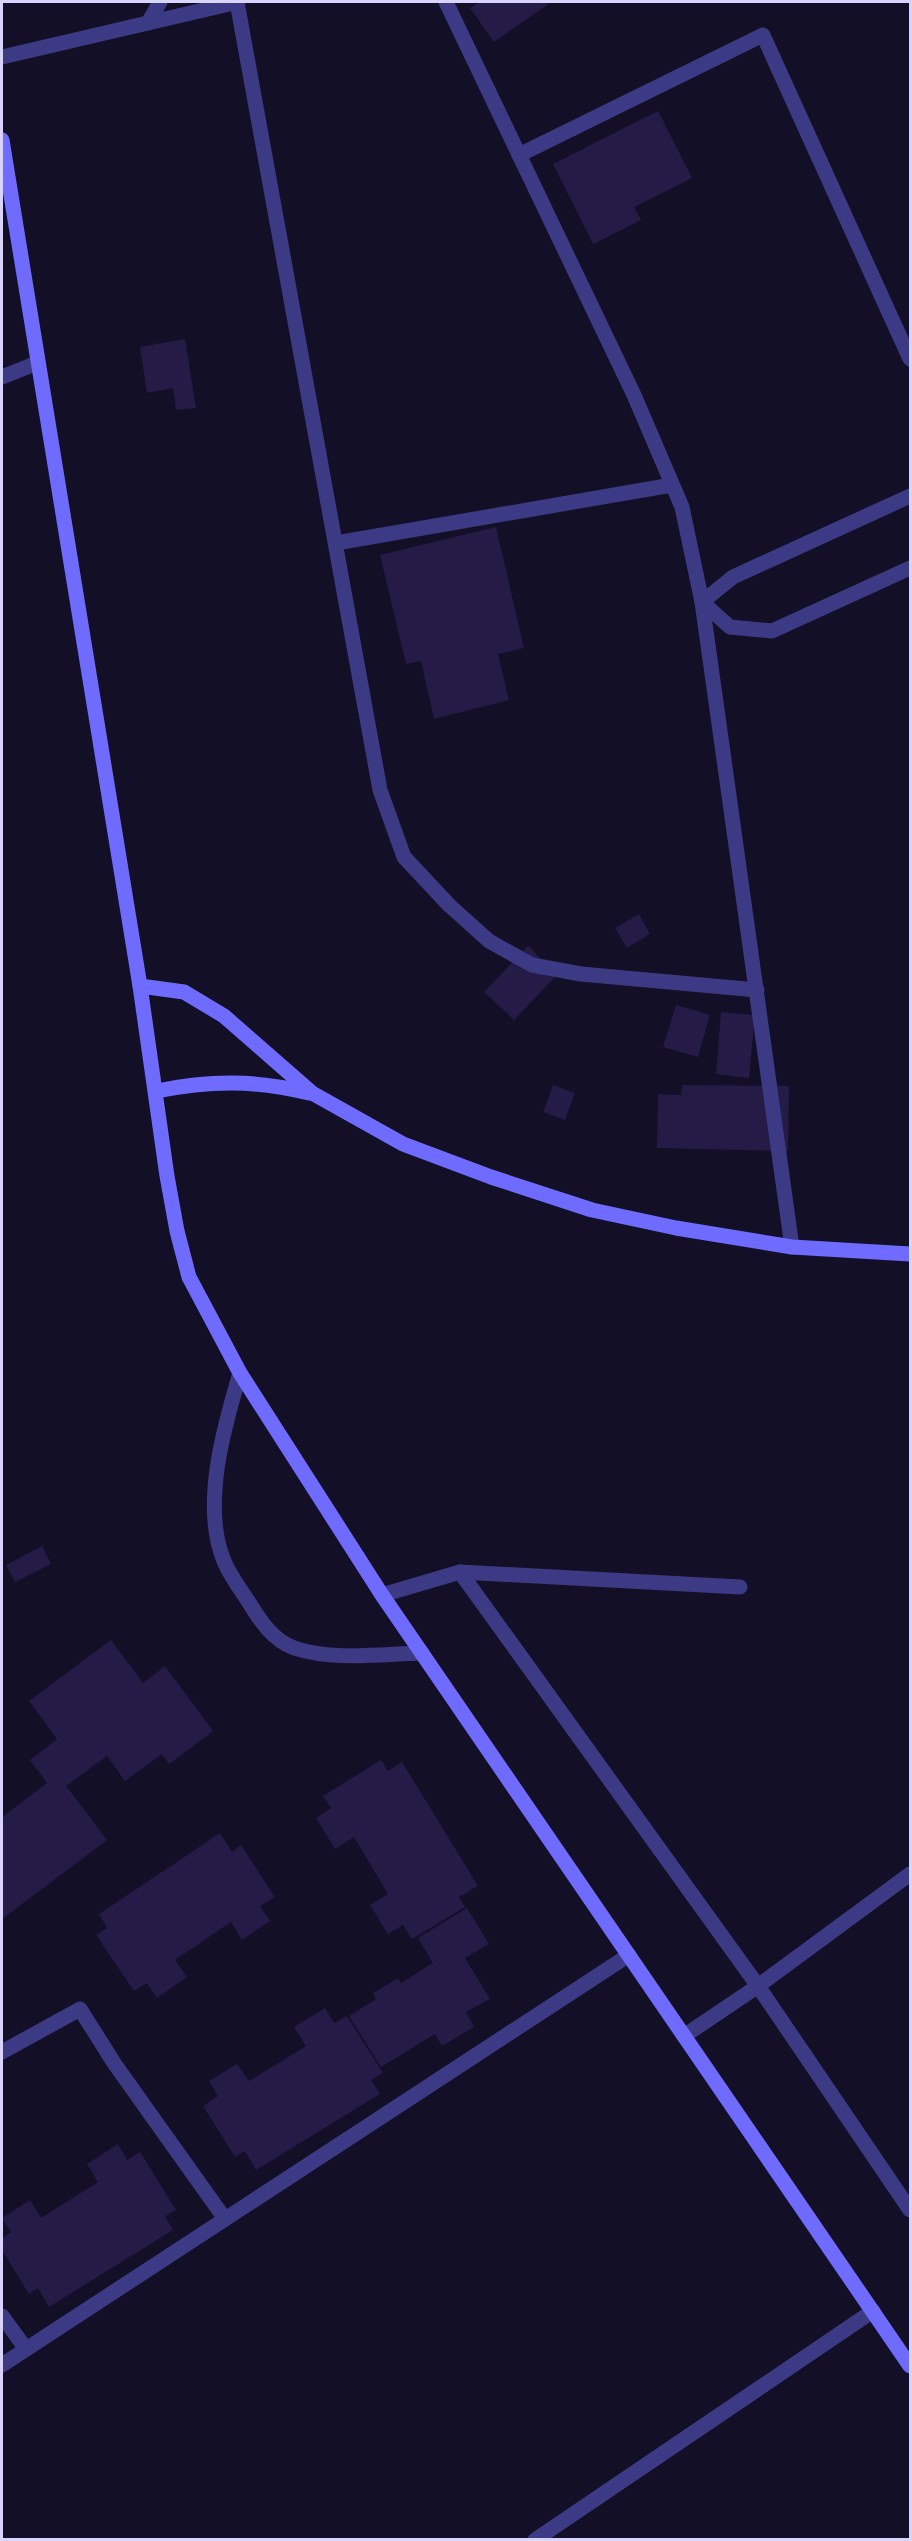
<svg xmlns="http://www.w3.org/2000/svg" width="912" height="2541" font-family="Montserrat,sans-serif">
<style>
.building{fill:#241b47}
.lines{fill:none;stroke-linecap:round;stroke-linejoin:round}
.lane{stroke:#3d3a85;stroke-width:15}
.street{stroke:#3d3a85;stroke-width:15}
.secondary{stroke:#6f6bff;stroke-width:15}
</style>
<rect width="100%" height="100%" fill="#130f26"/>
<g class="building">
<polygon points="480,2 551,2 494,42 470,8"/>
<polygon points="658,111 692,178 634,207 641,220 593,244 553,164"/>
<polygon points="185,339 196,408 176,410 173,388 147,393 140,347"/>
<polygon points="496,527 524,648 498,654 509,700 434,719 421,661 406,664 380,555"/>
<polygon points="639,914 650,934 627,948 615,928"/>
<polygon points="528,946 557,975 514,1020 484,992"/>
<polygon points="676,1005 710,1015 698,1057 663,1047"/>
<polygon points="721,1012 755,1015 749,1078 716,1074"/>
<polygon points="553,1085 575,1093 565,1120 543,1112"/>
<polygon points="682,1085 789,1086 788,1151 657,1148 658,1094 681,1095"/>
<polygon points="42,1546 51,1564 15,1582 6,1565"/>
<polygon points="111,1640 143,1683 165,1666 213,1731 169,1764 162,1754 125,1781 107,1756 66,1786 107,1840 2,1919 2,1817 47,1783 30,1760 57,1739 29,1701"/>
<polygon points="381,1760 388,1771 402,1762 478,1886 459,1897 465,1907 412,1939 403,1925 388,1934 370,1905 388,1894 354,1837 335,1849 316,1818 331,1808 323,1796"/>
<polygon points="220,1833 232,1852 241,1845 275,1897 260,1906 270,1921 242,1940 231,1922 175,1960 187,1977 157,1998 147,1983 134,1991 96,1935 107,1928 99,1914"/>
<polygon points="467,1908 489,1944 465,1958 490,1999 466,2012 474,2027 442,2046 435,2034 381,2067 349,2016 376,1999 373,1993 398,1978 401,1983 433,1963 418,1938"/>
<polygon points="325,2008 334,2023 347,2016 383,2073 371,2080 380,2094 256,2170 245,2151 235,2157 203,2106 218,2096 209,2081 237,2064 249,2081 306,2046 294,2027"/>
<polygon points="118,2144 127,2160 140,2152 176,2210 165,2216 173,2230 49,2307 38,2288 29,2294 2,2250 2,2238 11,2232 2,2218 30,2200 41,2218 98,2182 87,2164"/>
</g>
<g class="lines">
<path class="lane" d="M240 1373C224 1427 201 1506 224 1561 230 1576 241 1590 250 1604 261 1622 273 1640 294 1648 333 1661 382 1654 422 1653"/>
<g class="street">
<polyline points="237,2 380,790 404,857 449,905 489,941 532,965 581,974 757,990"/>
<polyline points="446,2 634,395 682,507 702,602 792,1247"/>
<polyline points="148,23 160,2"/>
<polyline points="2,57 238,2"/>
<polyline points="519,155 763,35 910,359"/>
<polyline points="2,377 37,363"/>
<polyline points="910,496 733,577 702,602 730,627 772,631 910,568"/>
<polyline points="336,543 672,485"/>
<polyline points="460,1572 758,1986 910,2210"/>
<polyline points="382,1595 460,1572 740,1587"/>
<polyline points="684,2036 758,1986 910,1874"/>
<polyline points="2,2052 80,2009 114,2063 225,2219"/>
<polyline points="2,2316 26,2349"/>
<polyline points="2,2365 629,1955"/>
<polyline points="535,2540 873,2311"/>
</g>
<g class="secondary">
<polyline points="2,140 140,986 167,1176 177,1231 189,1277 240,1373 382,1595 910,2366"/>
<polyline points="140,986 184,992 224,1016 312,1093 403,1144 491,1177 592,1210 676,1228 792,1247 910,1254"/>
<path d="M157 1091C210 1080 256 1080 309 1093"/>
</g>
</g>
<rect width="912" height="2541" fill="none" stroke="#d9d4ff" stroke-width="6"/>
</svg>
